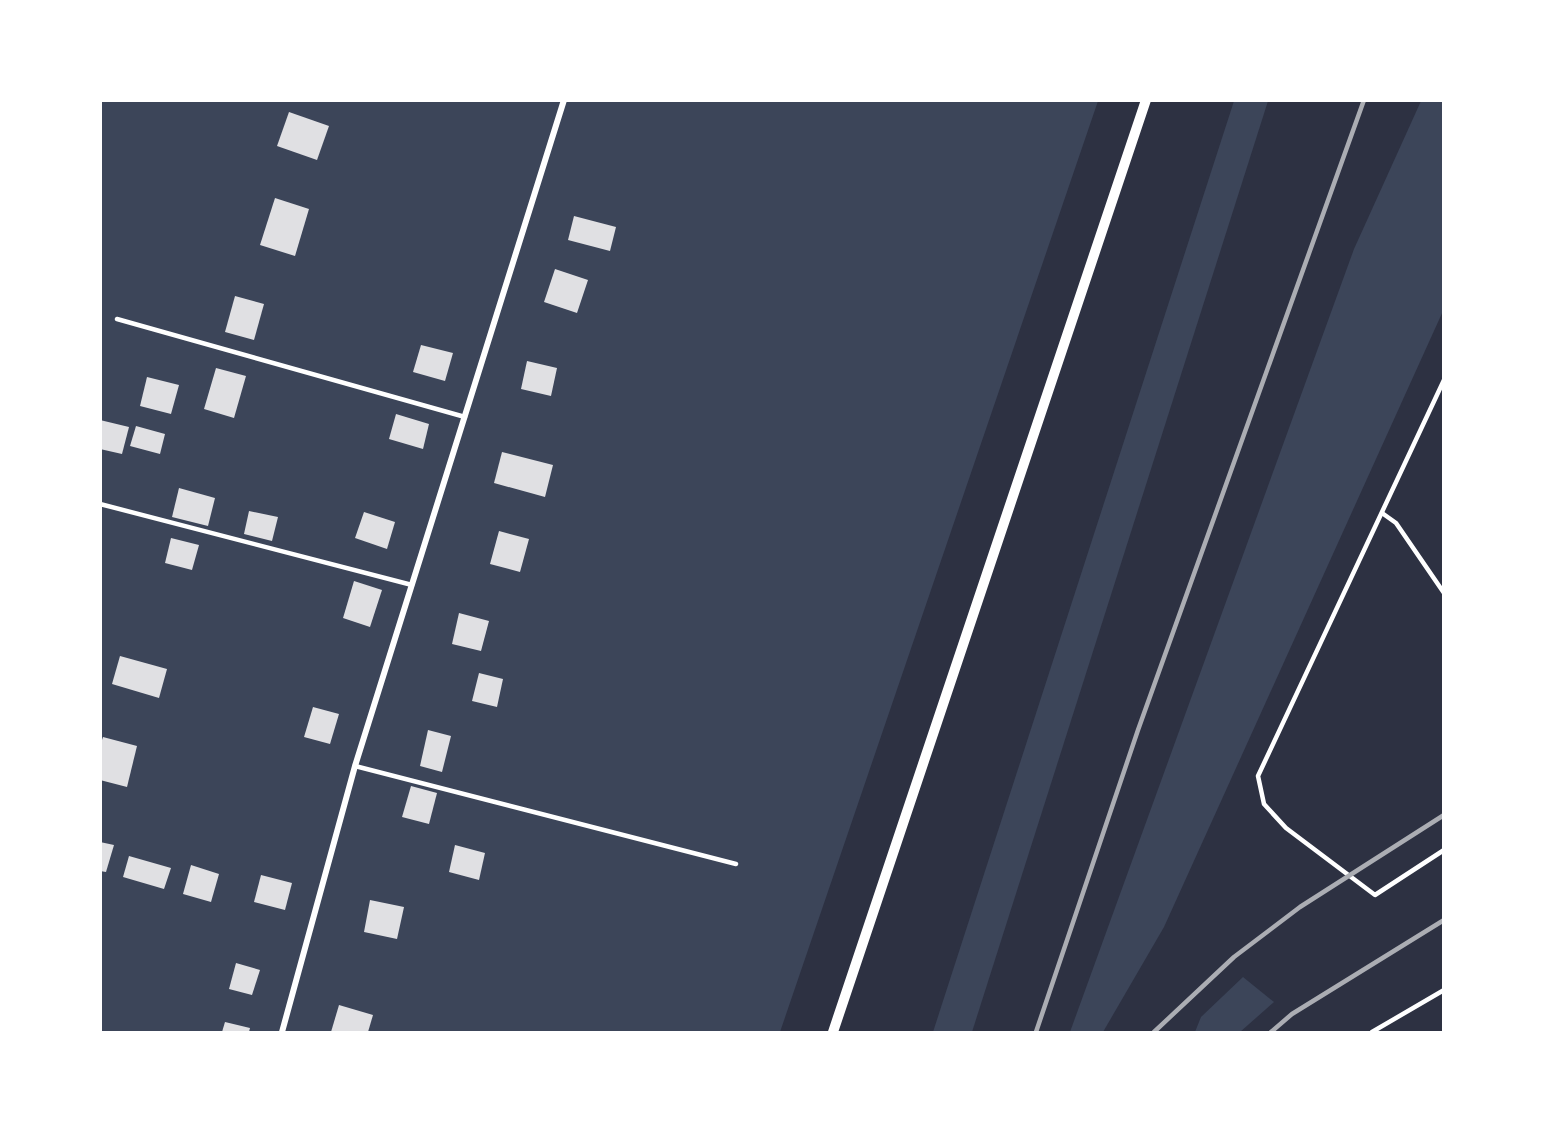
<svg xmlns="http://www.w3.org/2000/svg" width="1544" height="1133" font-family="Lora,serif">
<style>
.green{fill:#3c4559}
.building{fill:#e0e0e3}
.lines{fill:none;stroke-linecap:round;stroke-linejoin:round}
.service{stroke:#fff;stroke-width:4.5}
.minor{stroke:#fff;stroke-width:6}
.tertiary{stroke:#fff;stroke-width:10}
.rail{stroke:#abadb3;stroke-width:4.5}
</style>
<rect width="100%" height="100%" fill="#2d3142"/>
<g class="green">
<polygon points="100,101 1098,101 780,1032 101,1032"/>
<polygon points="1234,101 1268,101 972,1032 933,1032"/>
<polygon points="1421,101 1443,101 1443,311 1164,927 1103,1032 1070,1032 1354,249"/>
<polygon points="1243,977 1274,1002 1240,1032 1195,1032 1201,1017"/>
</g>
<g class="building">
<polygon points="289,112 329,126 317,160 277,146"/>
<polygon points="275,198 309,209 295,256 260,245"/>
<polygon points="574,216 616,227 610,251 568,240"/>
<polygon points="555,269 588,280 577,313 544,302"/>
<polygon points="235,296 264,304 254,340 225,332"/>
<polygon points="421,345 453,353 445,381 413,372"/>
<polygon points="527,361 557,368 551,396 521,389"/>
<polygon points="216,368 246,376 234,418 204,409"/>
<polygon points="147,377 179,385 171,414 140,406"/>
<polygon points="396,414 429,424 423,449 389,439"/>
<polygon points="100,420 129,427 122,454 100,449"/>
<polygon points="136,426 165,434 160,454 130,446"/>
<polygon points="502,452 553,465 545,497 494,483"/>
<polygon points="179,488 215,498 208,526 172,517"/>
<polygon points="249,511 278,517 272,541 244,534"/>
<polygon points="364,512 395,522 387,549 355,538"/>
<polygon points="499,531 529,539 520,572 490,564"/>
<polygon points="171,538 199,545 192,570 165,563"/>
<polygon points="354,581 382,590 370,627 343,618"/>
<polygon points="459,613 489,621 481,651 452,644"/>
<polygon points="120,656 167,669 159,698 112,684"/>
<polygon points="479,673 503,679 497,707 472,701"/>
<polygon points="313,707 339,714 330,744 304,737"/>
<polygon points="428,730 451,736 442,772 420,766"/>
<polygon points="103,737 137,746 127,787 100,780 100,746"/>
<polygon points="411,786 437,793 429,824 402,817"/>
<polygon points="100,842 114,845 106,872 100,871"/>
<polygon points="455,845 485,853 479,880 449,872"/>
<polygon points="129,856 171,868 164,889 123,877"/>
<polygon points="191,865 219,874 211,902 183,894"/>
<polygon points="261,875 292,883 285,910 254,902"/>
<polygon points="370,900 404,907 397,939 364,932"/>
<polygon points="236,963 260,970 252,995 229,989"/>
<polygon points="339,1005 373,1015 368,1032 331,1032"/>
<polygon points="225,1022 250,1028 249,1032 222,1032"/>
</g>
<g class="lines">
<g class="service">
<polyline points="117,319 465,417"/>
<polyline points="1444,380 1258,776 1264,804 1286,828 1375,895 1444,850"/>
<polyline points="100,504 412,585"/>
<polyline points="1382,513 1396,523 1444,593"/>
<polyline points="355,766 736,864"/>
<polyline points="1372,1032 1444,990"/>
</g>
<polyline class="minor" points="282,1032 355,766 564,100"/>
<polyline class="tertiary" points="833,1032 1146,100"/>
<g class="rail">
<polyline points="1036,1032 1138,730 1364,100"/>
<polyline points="1154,1032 1234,957 1300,907 1444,815"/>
<polyline points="1271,1032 1292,1014 1444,920"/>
</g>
</g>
<rect width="1544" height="1133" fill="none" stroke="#ffffff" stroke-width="204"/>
</svg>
